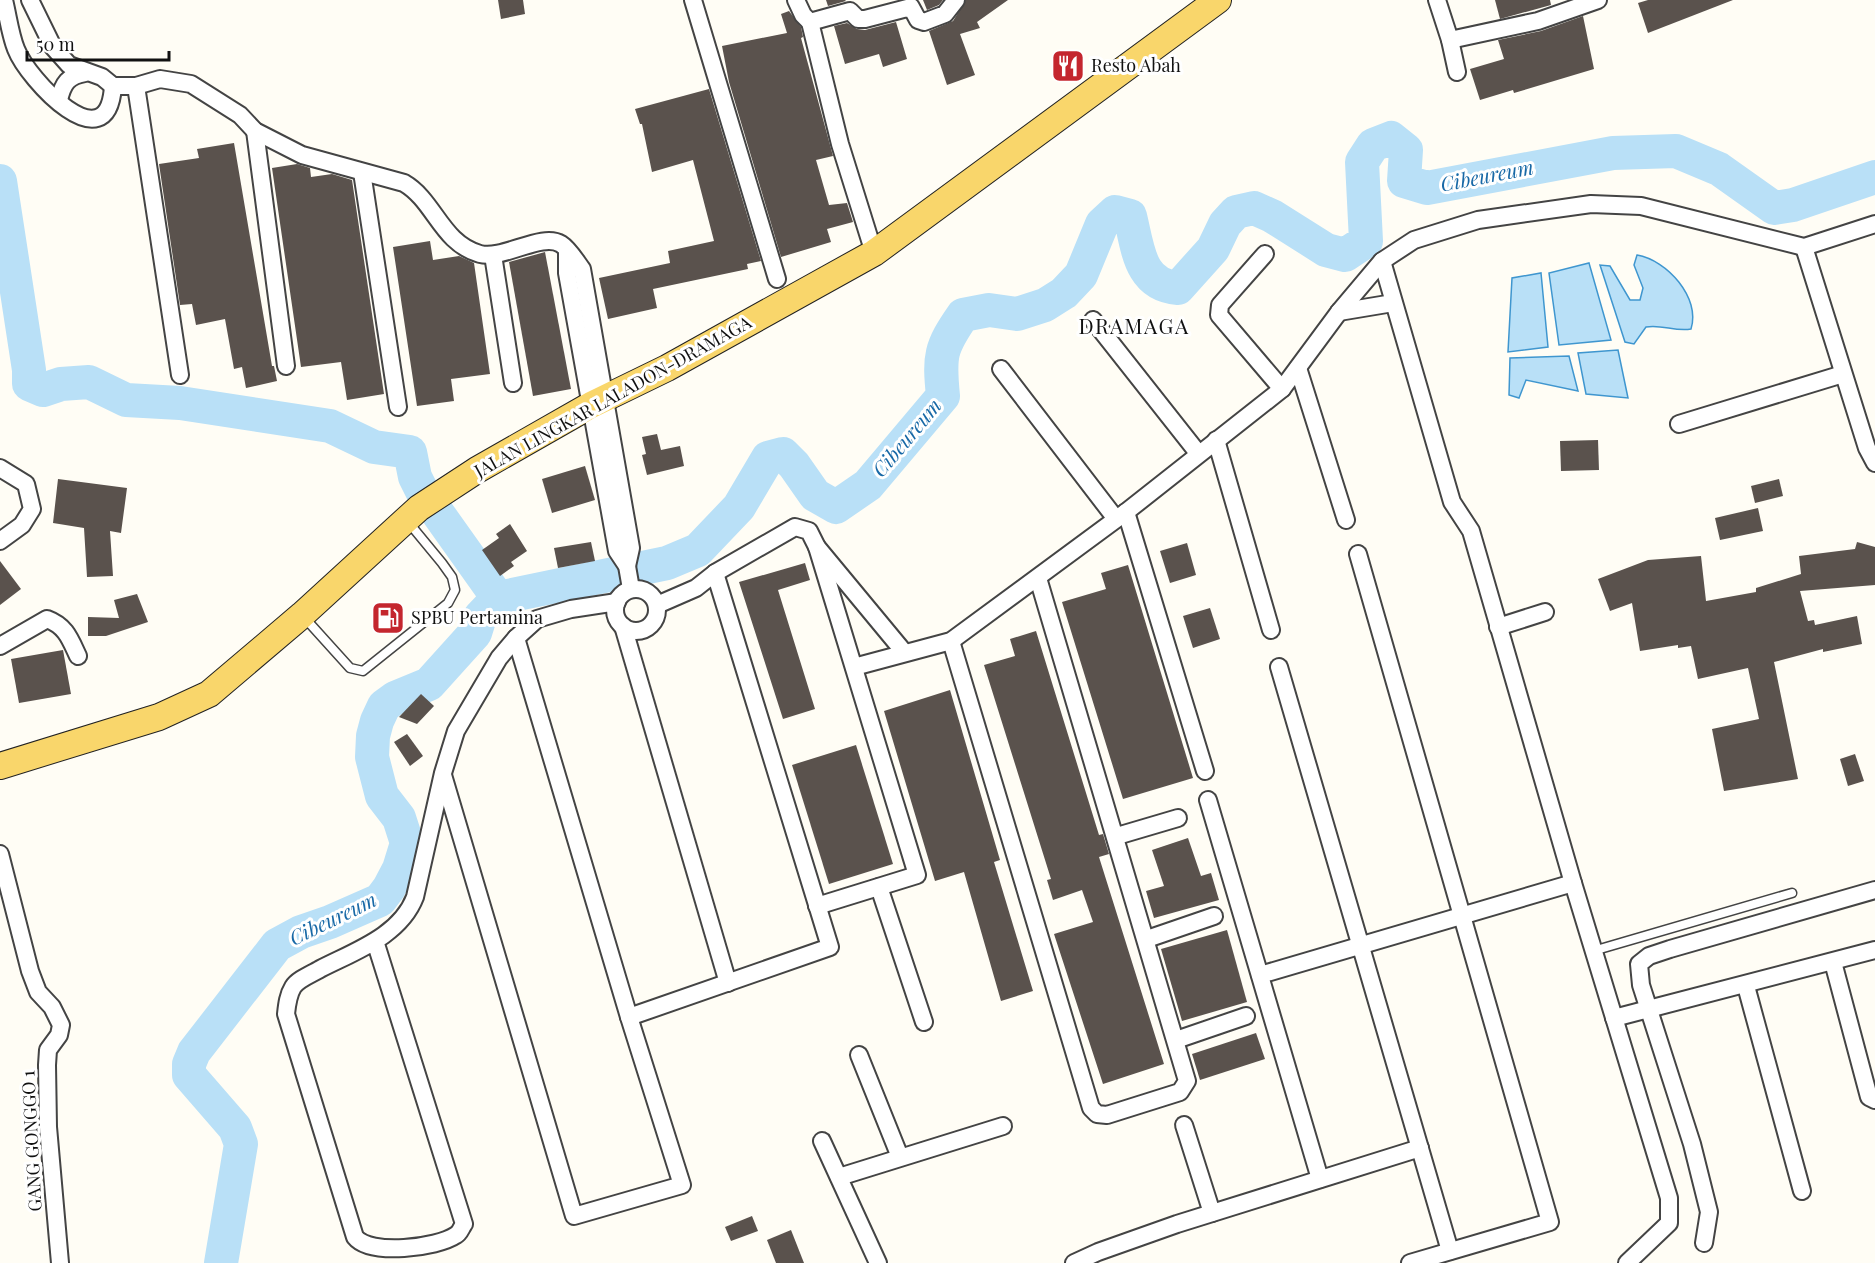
<svg xmlns="http://www.w3.org/2000/svg" width="1875" height="1263" font-family="'Playfair Display',serif">
<style>
.water{fill:#b9e0f7;stroke:#3f96cf;stroke-width:1.5}
.lines{fill:none;stroke-linecap:round;stroke-linejoin:round}
.river{stroke:#b9e0f7;stroke-width:34}
.building{fill:#5a524d}
.lane-casing{stroke:#444;stroke-width:11}
.street-casing{stroke:#444;stroke-width:20}
.primary-casing{stroke:#222;stroke-width:28}
.lane{stroke:#fff;stroke-width:8}
.street{stroke:#fff;stroke-width:16}
.primary{stroke:#f9d66b;stroke-width:26}
.labels{text-anchor:middle;stroke-width:6;stroke-linejoin:round;paint-order:stroke}
.poi-label{font-size:18px;fill:#111;stroke:#fff;text-anchor:start}
.street-label{font-size:18px;fill:#111;stroke:#fff}
.water-label{font-size:20px;font-style:italic;fill:#1768a6;stroke:#fff}
.quarter-label{font-size:21px;letter-spacing:1.5px;fill:#111;stroke:#fff}
</style>
<rect width="100%" height="100%" fill="#fffdf5"/>
<g class="water">
<path d="M1637 255C1667 260 1701 298 1691 329 1675 332 1662 324 1646 327L1634 344 1625 342 1600 265 1610 266 1630 300H1640L1643 288 1634 265Z"/>
<polygon points="1589,263 1611,340 1559,345 1549,273"/>
<polygon points="1541,273 1548,347 1508,352 1512,278"/>
<polygon points="1618,350 1628,398 1586,394 1578,353"/>
<polygon points="1569,356 1578,391 1526,380 1519,398 1509,395 1510,358"/>
</g>
<g class="lines">
<g class="river">
<polyline points="0,181 29,370 29,384 43,390 61,384 89,382 126,400 180,403 330,426 374,447 410,452 415,477 422,491 498,598"/>
<path d="M221 1263 241 1144 235 1128 189 1075V1064L194 1052 277 945 301 932 330 922 380 900 389 888 399 869 407 843 399 818 382 796 372 757 373 736 377 721 384 706 395 698 429 684 475 633 480 617 498 598 667 563 698 550 739 507 768 458 783 454 794 465 815 495 836 507 868 485 943 396C939 356 940 348 963 315L989 310 1017 314 1045 305 1064 293 1081 275 1102 224 1115 212 1130 216C1138 248 1139 285 1178 288L1213 249 1225 224 1236 212 1254 208 1272 216 1326 250 1345 255 1366 241 1362 162 1373 145 1391 138 1406 150 1404 181 1427 188 1613 153 1676 151 1719 169 1774 208 1793 205 1875 177"/>
</g>
</g>
<g class="building">
<polygon points="498,0 523,0 525,14 501,19"/>
<polygon points="826,0 845,0 846,1 828,6"/>
<polygon points="923,0 943,0 939,5 927,10"/>
<polygon points="966,0 1008,0 977,22 980,28 960,34 975,75 947,85 929,31 953,21"/>
<polygon points="1495,0 1550,0 1551,5 1500,19"/>
<polygon points="1648,0 1733,0 1648,33 1638,3"/>
<polygon points="789,11 801,27 803,37 801,38 833,156 816,160 829,205 847,203 853,222 827,229 831,242 781,257 729,82 722,46 787,33 781,14"/>
<polygon points="1583,16 1594,69 1514,93 1513,90 1480,100 1470,69 1504,59 1498,40 1541,31"/>
<polygon points="896,22 907,59 883,67 879,54 845,64 834,26 847,23 857,29 865,30"/>
<polygon points="709,89 761,261 747,264 748,269 653,289 657,308 608,319 599,278 670,263 668,251 714,241 693,160 652,172 642,124 640,124 635,109"/>
<polygon points="234,143 272,366 274,366 277,381 246,388 242,367 234,369 225,319 196,325 192,304 180,305 159,164 199,158 197,149"/>
<polygon points="297,164 310,168 311,177 332,174 352,180 384,394 347,400 341,362 301,367 272,168"/>
<polygon points="430,241 433,260 459,256 474,263 490,374 451,379 454,401 417,406 393,247"/>
<polygon points="545,252 571,389 533,396 509,262"/>
<polygon points="657,434 661,450 680,446 684,466 647,475 642,455 646,454 642,437"/>
<polygon points="1598,440 1599,470 1561,471 1560,441"/>
<polygon points="585,466 595,500 552,513 542,479"/>
<polygon points="58,479 127,488 121,533 110,531 113,576 87,577 84,528 53,523"/>
<polygon points="1779,479 1783,496 1755,503 1751,486"/>
<polygon points="1758,508 1763,531 1720,540 1715,518"/>
<polygon points="510,524 527,551 511,562 514,566 500,576 482,550 499,538 496,534"/>
<polygon points="591,542 595,561 558,568 554,548"/>
<polygon points="1857,542 1875,547 1875,585 1800,591 1808,621 1814,620 1815,625 1857,616 1862,644 1823,652 1823,649 1774,662 1798,779 1724,791 1712,729 1759,719 1748,668 1698,679 1691,646 1678,648 1678,645 1640,651 1632,603 1610,611 1598,579 1648,560 1701,556 1706,601 1756,592 1756,588 1801,574 1799,556 1855,549"/>
<polygon points="1187,543 1196,575 1170,583 1160,551"/>
<polygon points="0,561 21,589 0,605"/>
<polygon points="805,563 810,580 778,590 815,709 783,719 739,582"/>
<polygon points="1128,565 1193,778 1123,799 1062,602 1106,589 1101,573"/>
<polygon points="137,594 148,622 106,636 88,636 88,617 119,618 114,600"/>
<polygon points="1210,608 1220,639 1193,648 1183,616"/>
<polygon points="1036,631 1099,835 1103,834 1109,854 1099,857 1164,1064 1103,1084 1054,934 1093,922 1082,890 1053,900 1047,880 1051,879 984,665 1015,656 1010,639"/>
<polygon points="63,650 71,694 19,703 11,659"/>
<polygon points="950,690 1000,860 994,862 1033,991 1001,1001 964,872 935,881 884,711"/>
<polygon points="421,694 434,706 417,724 399,717"/>
<polygon points="407,734 423,756 410,766 394,742"/>
<polygon points="856,745 893,864 829,884 792,765"/>
<polygon points="1855,754 1864,781 1848,786 1840,759"/>
<polygon points="1188,838 1201,876 1211,873 1219,900 1154,918 1146,891 1164,886 1152,850"/>
<polygon points="1227,930 1247,1002 1182,1021 1161,949"/>
<polygon points="1256,1033 1265,1059 1200,1080 1192,1054"/>
<polygon points="752,1216 758,1231 731,1241 725,1227"/>
<polygon points="791,1230 804,1263 776,1263 767,1240"/>
</g>
<g class="lines">
<g class="lane-casing">
<g id="lane">
<polyline points="303,616 350,668 363,671 448,603 455,590 452,577 442,563 409,523"/>
<polyline points="1593,951 1792,893"/>
</g>
</g>
<g class="street-casing">
<g id="street">
<path d="M4 0C8 16 10 34 16 49 28 80 108 165 113 86"/>
<path d="M30 0 53 47 69 65 102 77 113 86H136L160 79 191 84 240 115 255 131 302 155 404 183C435 201 441 243 480 254 503 260 542 232 561 244 569 249 576 261 582 269L631 548 627 566"/>
<polyline points="693,0 777,279"/>
<polyline points="796,0 803,15 810,22 850,11 858,19 865,19 911,7 918,20 924,22 945,14 956,0"/>
<polyline points="1437,0 1450,40 1457,72"/>
<polyline points="810,22 840,144 874,253"/>
<polyline points="1450,40 1538,21 1598,0"/>
<polyline points="136,86 180,375"/>
<path d="M59 100C63 83 68 76 85 73"/>
<polyline points="255,131 286,366"/>
<polyline points="362,172 398,407"/>
<polyline points="1804,247 1867,448 1875,463"/>
<polyline points="567,250 567,273 617,551 627,566 631,589"/>
<polyline points="1265,254 1220,305 1219,315 1282,389"/>
<polyline points="493,255 513,383"/>
<polyline points="1382,261 1452,502 1471,531 1573,883 1669,1198 1669,1223 1627,1263"/>
<polyline points="1339,312 1393,303"/>
<polyline points="1093,320 1198,453"/>
<polyline points="1298,368 1346,520"/>
<polyline points="1001,369 1116,519"/>
<polyline points="1679,424 1843,374"/>
<polyline points="1216,440 1271,630"/>
<polyline points="0,468 26,484 32,509 22,525 0,541"/>
<polyline points="1126,512 1205,771"/>
<polyline points="817,547 917,875 817,906"/>
<polyline points="1358,554 1550,1222 1410,1263"/>
<circle cx="636" cy="610" r="21"/>
<polyline points="657,605 696,588 715,573 795,527 809,531 817,547 904,652"/>
<polyline points="623,626 728,983"/>
<polyline points="1498,627 1545,612"/>
<polyline points="951,641 1091,1108 1097,1114 1107,1115 1180,1092 1187,1081 1038,578"/>
<path d="M0 646 47 619C66 626 70 639 78 656"/>
<polyline points="854,667 951,641 1126,512 1282,389 1339,312 1382,261 1414,240 1478,220 1591,204 1641,206 1804,247 1875,224"/>
<polyline points="1279,667 1450,1251"/>
<polyline points="443,775 574,1216 682,1185 629,1017 516,638"/>
<polyline points="1208,800 1320,1179"/>
<polyline points="1117,836 1178,818"/>
<polyline points="0,854 30,971 38,992 52,1007 61,1025 59,1035 48,1050 47,1065 48,1127 60,1263"/>
<polyline points="879,887 924,1022"/>
<polyline points="1147,939 1214,916"/>
<path d="M375 941 464 1224C461 1228 460 1233 456 1235 437 1248 370 1256 355 1237L286 1014C287 1005 288 995 293 987 298 979 312 974 320 969 355 951 400 936 415 897L443 773 456 731 499 658 516 638 537 619 571 609 617 602"/>
<polyline points="1833,962 1869,1097 1875,1100"/>
<polyline points="1260,975 1573,883"/>
<polyline points="1746,986 1802,1191"/>
<polyline points="629,1017 830,947 715,573"/>
<polyline points="1614,1018 1875,950"/>
<polyline points="1176,1040 1246,1016"/>
<polyline points="859,1055 900,1157"/>
<polyline points="1184,1125 1212,1213"/>
<polyline points="822,1141 878,1263"/>
<polyline points="839,1177 1003,1126"/>
<polyline points="1704,1243 1709,1212 1692,1144 1641,985 1639,964 1649,956 1670,949 1875,890"/>
<polyline points="1074,1263 1098,1252 1177,1224 1420,1148"/>
</g>
</g>
<g class="primary-casing">
<polyline id="primary" points="0,766 159,717 209,694 302,615 419,508 477,470 591,405 667,368 874,253 1218,0"/>
</g>
<use href="#lane" class="lane"/>
<use href="#street" class="street"/>
<use href="#primary" class="primary"/>
</g>
<defs>
<g id="restaurant-square" transform="scale(1.725)"><rect x="-9" y="-9" width="18" height="18" rx="4" fill="#c4262e" stroke="#fff"/><path d="M-5-6h1v4h1v-4h1v4h1v-4h1v5L-1.5 .5V6h-2V.5L-5-1ZM5-6V6H3V1.5H1.5Q1.5-4 5-6Z" fill="#fff"/></g>
<g id="fuel-square" transform="scale(1.725)"><rect x="-9" y="-9" width="18" height="18" rx="4" fill="#c4262e" stroke="#fff"/><path d="M-5.5-6h7V0h2V4h1.3V-2.5L3-4.5l.8-.8L6-3V5H2.5V1h-1V6h-7ZM-4.2-4.7v3.2H.2V-4.7Z" fill="#fff"/></g>
</defs>
<g fill-rule="evenodd">
<use href="#restaurant-square" x="1068" y="66"/>
<use href="#fuel-square" x="388" y="618"/>
</g>
<g class="labels">
<g class="poi-label">
<text x="1091" y="72">Resto Abah</text>
<text x="411" y="624">SPBU Pertamina</text>
</g>
<g class="street-label">
<text transform="translate(613 397) rotate(-29)" y="6">JALAN LINGKAR LALADON-DRAMAGA</text>
<text transform="translate(32 1141) rotate(-93)" y="6">GANG GONGGO 1</text>
</g>
<g class="water-label">
<text transform="translate(1487 176) rotate(-11)" y="7">Cibeureum</text>
<text transform="translate(907 438) rotate(-50)" y="7">Cibeureum</text>
<text transform="translate(333 919) rotate(-26)" y="7">Cibeureum</text>
</g>
<g class="quarter-label">
<text x="1134" y="334">DRAMAGA</text>
</g>
</g>
<path d="M27 51v9h142v-9" fill="none" stroke="#111111" stroke-width="3"/>
<text x="36" y="51" font-size="18" fill="#111111" stroke="#ffffff" stroke-width="4.5" paint-order="stroke">50 m</text>
</svg>
